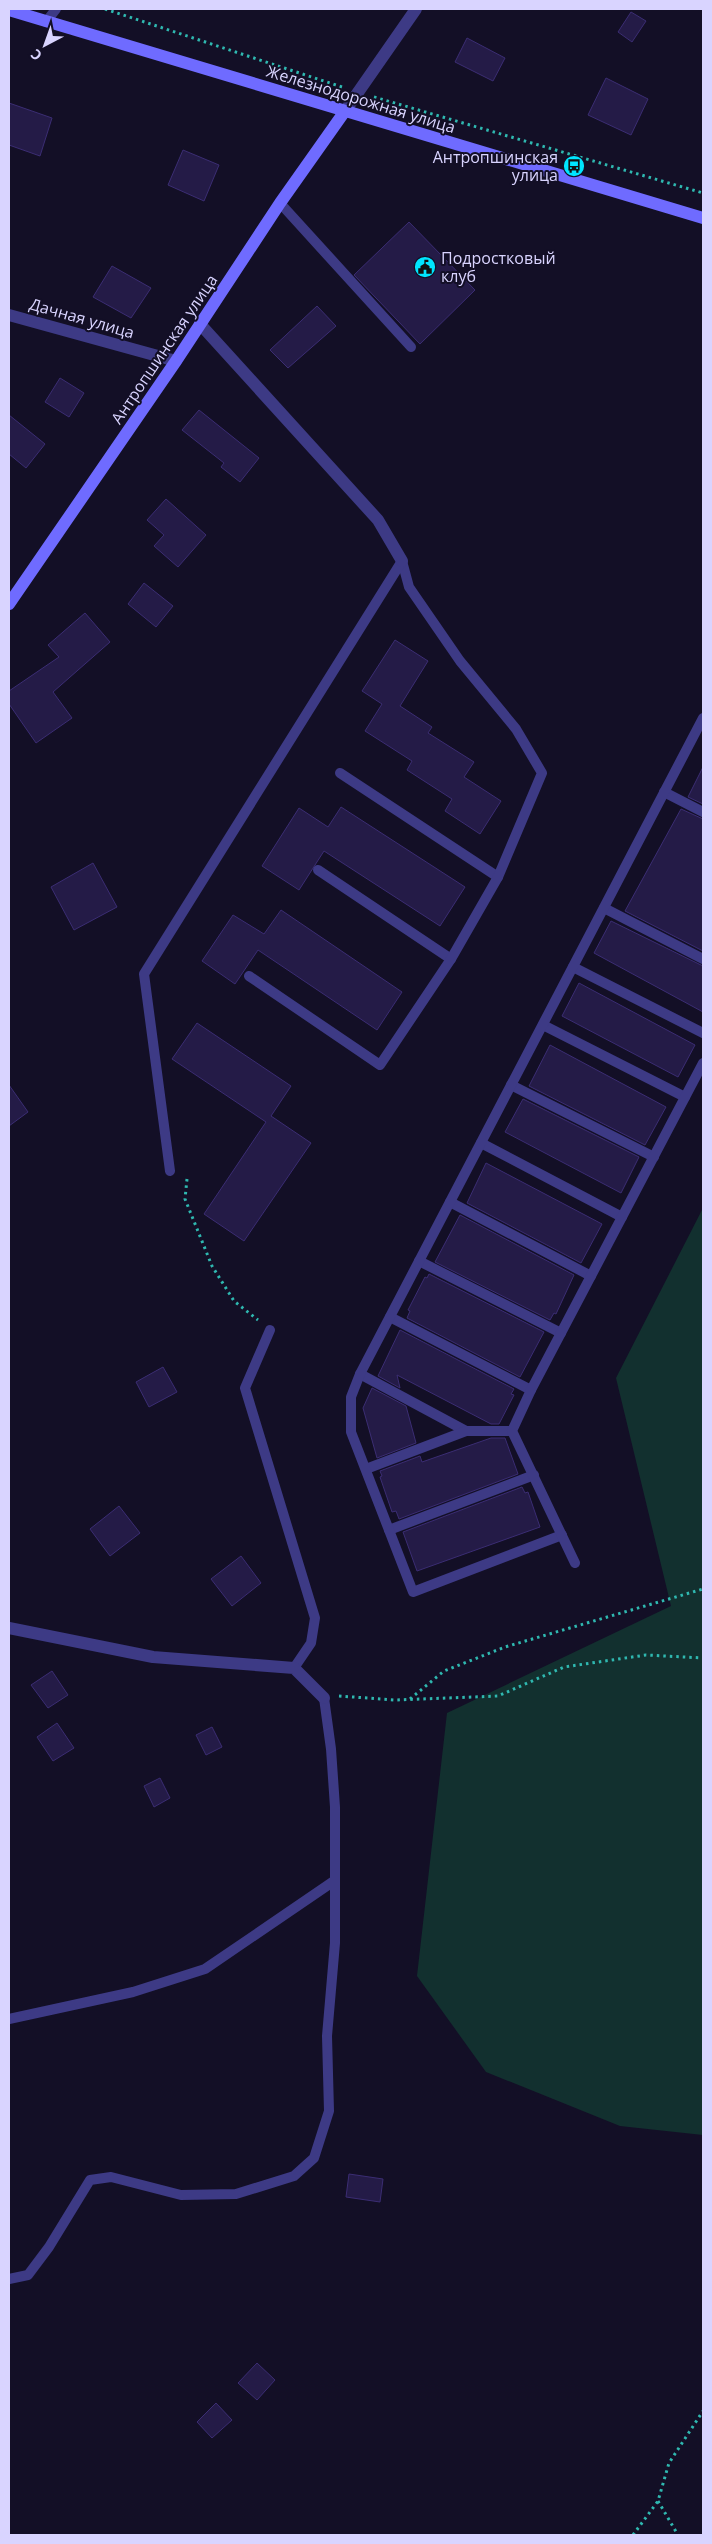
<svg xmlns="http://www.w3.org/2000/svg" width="712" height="2544" font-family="'Open Sans',sans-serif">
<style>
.green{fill:#12302f}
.building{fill:#241b47;stroke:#3b2d73}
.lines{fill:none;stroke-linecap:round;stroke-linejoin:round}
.path{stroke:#2fb8b0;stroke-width:3;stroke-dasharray:2.5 4;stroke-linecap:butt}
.lane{stroke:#3d3a85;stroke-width:10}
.street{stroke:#3d3a85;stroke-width:12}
.secondary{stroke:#6f6bff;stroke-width:12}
.labels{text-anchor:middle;stroke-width:4;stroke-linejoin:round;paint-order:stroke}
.street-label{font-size:16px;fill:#d9d4ff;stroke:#130f26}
.poi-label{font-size:16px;fill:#d9d4ff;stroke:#130f26;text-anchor:end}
</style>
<rect width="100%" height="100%" fill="#130f26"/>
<polygon class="green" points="703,1208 703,2135 620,2126 486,2072 417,1976 447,1713 671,1606 616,1378"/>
<g class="building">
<polygon points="631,12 646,21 632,42 618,32"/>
<polygon points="467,38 505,58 493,81 455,62"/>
<polygon points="606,78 648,99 631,135 588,115"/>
<polygon points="9,103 52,118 40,156 9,145"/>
<polygon points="183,150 219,165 204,201 168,185"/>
<polygon points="409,222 475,290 420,344 354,275"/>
<polygon points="112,266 151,288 131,318 93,297"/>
<polygon points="317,306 336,326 288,368 270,350"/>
<polygon points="60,378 84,393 69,417 45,402"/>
<polygon points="199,410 259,458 240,482 221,467 224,463 182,430"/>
<polygon points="9,415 45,444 26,468 9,454"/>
<polygon points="166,499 206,535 178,567 154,546 164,535 147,520"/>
<polygon points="144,583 173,606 156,627 128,604"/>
<polygon points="85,613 110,642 53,692 72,718 36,743 9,704 9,691 59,657 48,645"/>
<polygon points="395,640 428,661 400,706 432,727 428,733 474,762 464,777 501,801 480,834 445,811 452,799 407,770 412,761 365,731 382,704 362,691"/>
<polygon points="703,767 703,804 688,797"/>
<polygon points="341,807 465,887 440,926 324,851 299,890 262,866 299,808 328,827"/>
<polygon points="681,809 703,819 703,951 625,911"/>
<polygon points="93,863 117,907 74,930 51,887"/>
<polygon points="281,910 402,992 377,1030 258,950 235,984 202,961 233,915 264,934"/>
<polygon points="611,921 703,966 703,1012 594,953"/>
<polygon points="579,983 695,1045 678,1077 562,1016"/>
<polygon points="197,1023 291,1086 271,1116 311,1143 244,1241 204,1214 266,1122 172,1059"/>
<polygon points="550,1045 666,1107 645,1145 529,1086"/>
<polygon points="9,1085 28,1112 9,1126"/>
<polygon points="523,1099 639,1157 621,1193 505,1132"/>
<polygon points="486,1163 602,1224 581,1263 467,1203"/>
<polygon points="460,1215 574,1275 556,1314 554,1313 550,1320 435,1262"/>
<polygon points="429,1274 544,1332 520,1377 407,1318 410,1311 408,1310 425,1277 427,1278"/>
<polygon points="400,1330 514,1389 511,1394 514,1395 499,1424 491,1424 397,1375 400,1388 378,1376"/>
<polygon points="163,1367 177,1392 149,1407 136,1382"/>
<polygon points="372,1388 406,1406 416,1443 377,1458 363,1408"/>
<polygon points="491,1438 505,1438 518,1474 399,1519 396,1511 392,1512 380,1477 382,1476 380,1471 420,1456 422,1462"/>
<polygon points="522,1487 525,1493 528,1492 540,1527 417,1571 403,1532"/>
<polygon points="119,1506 140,1533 110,1556 90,1529"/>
<polygon points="241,1556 261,1583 232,1606 211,1579"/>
<polygon points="52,1671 68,1695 48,1708 31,1685"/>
<polygon points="57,1723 74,1748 53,1761 37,1737"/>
<polygon points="212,1727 222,1747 206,1755 196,1735"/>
<polygon points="160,1778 170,1798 154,1807 144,1786"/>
<polygon points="349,2174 383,2179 380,2202 346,2197"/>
<polygon points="257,2363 275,2380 257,2400 238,2383"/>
<polygon points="216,2403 232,2420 212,2438 197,2422"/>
</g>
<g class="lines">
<g class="path">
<polyline points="105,9 342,87"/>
<polyline points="374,97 703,193"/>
<polyline points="187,1179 185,1199 212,1266 234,1301 258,1320"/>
<polyline points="339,1696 395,1700 498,1696 564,1667 646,1655 703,1658"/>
<polyline points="410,1699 444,1671 505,1647 703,1589"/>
<polyline points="658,2501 678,2535"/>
<polyline points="633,2535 658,2501 669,2463 703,2411"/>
</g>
<g class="lane">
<polyline points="46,22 56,9"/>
<polyline points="280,203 411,347"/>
<polyline points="340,773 498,877"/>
<polyline points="664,792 703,812"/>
<polyline points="318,870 451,959"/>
<polyline points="604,908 703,959"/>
<polyline points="573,967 703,1033"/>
<polyline points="249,976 380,1065 451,959 498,877 542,773 516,729 460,661 409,587 402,561"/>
<polyline points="543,1025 685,1097"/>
<polyline points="511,1085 654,1157"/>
<polyline points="481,1143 622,1217"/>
<polyline points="170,1171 144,974 402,561"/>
<polyline points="450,1202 591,1276"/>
<polyline points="419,1261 561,1333"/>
<polyline points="390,1317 531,1390"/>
<polyline points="270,1330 245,1388 315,1618 311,1643 294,1668"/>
<polyline points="360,1374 466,1431"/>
<polyline points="366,1469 466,1431 512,1431"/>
<polyline points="389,1530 534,1475"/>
<polyline points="562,1535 413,1592 351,1432 351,1397 360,1374 703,718"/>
<polyline points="575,1563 512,1431 531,1390 703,1063"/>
<polyline points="9,2019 133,1992 205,1969 334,1881"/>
<polyline points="9,2279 28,2275 49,2247 90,2180 111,2177 181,2195 236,2194 294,2176 314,2158 329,2111 327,2036 335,1943 335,1807 331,1749 324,1698"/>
</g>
<g class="street">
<polyline points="345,111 416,9"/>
<polyline points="9,315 176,361"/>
<polyline points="200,324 378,520 402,561"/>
<polyline points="9,1628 153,1657 294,1668 324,1698"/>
</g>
<g class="secondary">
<polyline points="9,10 703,218"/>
<polyline points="9,604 176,361 280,203 345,111"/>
</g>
</g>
<defs>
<g id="bus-disc" transform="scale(1.125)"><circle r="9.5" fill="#00e5ff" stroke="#130f26"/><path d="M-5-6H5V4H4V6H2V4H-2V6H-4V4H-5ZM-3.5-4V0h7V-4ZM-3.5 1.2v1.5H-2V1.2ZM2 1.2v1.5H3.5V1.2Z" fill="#111"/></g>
<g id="civic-disc" transform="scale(1.125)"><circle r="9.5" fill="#00e5ff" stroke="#130f26"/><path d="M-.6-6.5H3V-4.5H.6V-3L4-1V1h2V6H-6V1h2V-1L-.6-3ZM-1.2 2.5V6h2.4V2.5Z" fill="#111"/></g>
</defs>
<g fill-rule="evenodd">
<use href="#bus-disc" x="574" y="166"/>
<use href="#civic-disc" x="425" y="267"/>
</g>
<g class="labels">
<g class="street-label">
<text transform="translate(361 99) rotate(17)" y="6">Железнодорожная улица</text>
<text transform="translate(82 318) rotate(16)" y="6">Дачная улица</text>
<text transform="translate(164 349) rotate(-56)" y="6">Антропшинская улица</text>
</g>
<g class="poi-label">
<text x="558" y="163">Антропшинская<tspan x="558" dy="18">улица</tspan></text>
<text x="441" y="264" text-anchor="start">Подростковый<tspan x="441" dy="18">клуб</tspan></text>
</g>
</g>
<rect width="712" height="2544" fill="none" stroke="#d9d4ff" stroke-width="20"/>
<g transform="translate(45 45) rotate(221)" stroke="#130f26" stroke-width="4" paint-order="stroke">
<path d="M0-4L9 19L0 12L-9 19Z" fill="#d9d4ff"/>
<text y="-8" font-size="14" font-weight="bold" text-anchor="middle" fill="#d9d4ff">С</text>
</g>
</svg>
